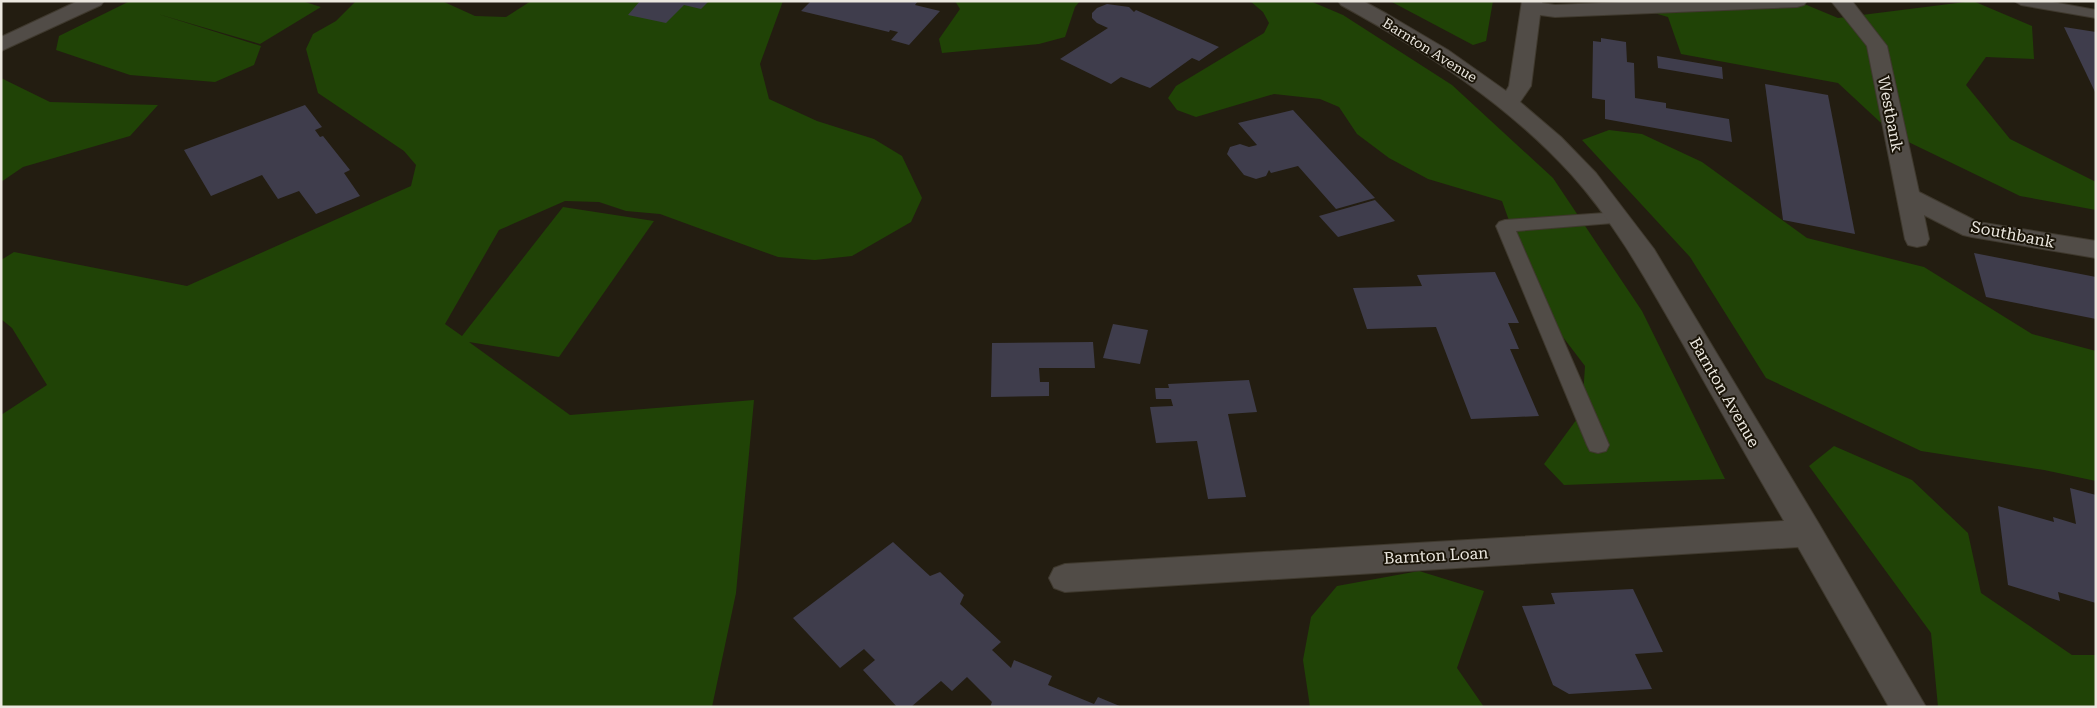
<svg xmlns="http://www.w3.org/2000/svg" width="2097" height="708" font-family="'Roboto Serif',serif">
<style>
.green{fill:#204306}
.building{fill:#3f3d4c}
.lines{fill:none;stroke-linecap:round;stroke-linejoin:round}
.lane-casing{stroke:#3f392e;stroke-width:2}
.street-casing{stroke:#3f392e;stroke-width:2}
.lane{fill:#514c47;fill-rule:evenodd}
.street{fill:#514c47;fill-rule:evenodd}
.labels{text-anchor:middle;stroke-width:4;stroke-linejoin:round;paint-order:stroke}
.far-street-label{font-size:14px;fill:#ebe7df;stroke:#1a1408}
.street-label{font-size:16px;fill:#ebe7df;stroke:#1a1408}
</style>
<rect width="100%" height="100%" fill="#231d11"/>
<g class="green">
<polygon points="130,1 302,1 321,7 260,44 158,14 261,46 254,65 215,82 130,75 56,50 59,36"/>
<polygon points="356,1 442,1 475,16 506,17 531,1 783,1 760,64 769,99 817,121 874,139 902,156 922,198 911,222 852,256 815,260 778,257 660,214 626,211 599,202 565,201 499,230 445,324 462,336 563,207 654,221 559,357 469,342 570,415 754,400 736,593 712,707 1,707 1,415 47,385 12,328 1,319 1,260 14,252 187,286 411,186 416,165 404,151 318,93 306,49 313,34 336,21"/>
<polygon points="955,1 1080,1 1075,7 1065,37 1039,44 942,53 939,39 960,9"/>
<polygon points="1250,1 1310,1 1343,15 1452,85 1553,178 1642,311 1725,479 1564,485 1544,464 1582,412 1585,366 1540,307 1502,201 1428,179 1389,158 1357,134 1339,107 1320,99 1274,94 1196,117 1177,110 1168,98 1176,86 1264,33 1269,23 1263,12"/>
<polygon points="1390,1 1493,1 1486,41 1473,45"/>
<polygon points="1612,1 1797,1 1838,18 1973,1 2032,26 2034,59 1986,57 1966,85 2010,139 2096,182 2096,210 2020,196 1894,135 1838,83 1681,54 1668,17"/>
<polygon points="1,78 50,102 158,105 130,136 23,167 1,182"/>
<polygon points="1609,130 1642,134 1702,162 1807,238 1924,267 2032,334 2096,351 2096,481 2044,470 1921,451 1766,378 1690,257 1582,140"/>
<polygon points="1834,446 1912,480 1968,533 1981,593 2072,655 2096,655 2096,707 1938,707 1931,633 1809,466"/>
<polygon points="1419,571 1484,591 1457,668 1484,707 1310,707 1303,660 1311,617 1337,586"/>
</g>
<g class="building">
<polygon points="640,1 709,1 701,9 684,5 666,23 628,15"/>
<polygon points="811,1 918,1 915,5 940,11 909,45 891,40 898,32 890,30 889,32 801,11"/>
<polygon points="1107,4 1129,7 1134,12 1136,10 1219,47 1199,61 1192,58 1150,88 1121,77 1111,84 1060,59 1108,28 1097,23 1092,18 1092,13 1097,8"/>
<polygon points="2064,27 2096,32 2096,94"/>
<polygon points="1601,38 1626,42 1627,62 1634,63 1635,98 1666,103 1666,108 1729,119 1732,142 1605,119 1605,100 1592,98 1593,41 1601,42"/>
<polygon points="1657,56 1722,67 1723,79 1658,68"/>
<polygon points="1765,84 1828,95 1855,234 1783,220"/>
<polygon points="305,105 322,127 315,130 320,137 323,136 350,170 344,173 360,196 316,214 299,191 278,199 262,175 211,196 184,150"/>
<polygon points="1293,110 1329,149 1375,198 1336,209 1298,166 1271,173 1269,170 1266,176 1256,179 1244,175 1227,154 1230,147 1240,144 1249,147 1257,145 1238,123"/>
<polygon points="1375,200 1395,221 1338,237 1319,216"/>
<polygon points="1974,253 2096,277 2096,319 1986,297"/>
<polygon points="1495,272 1519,323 1508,323 1519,349 1510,349 1539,416 1471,419 1436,327 1367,329 1353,288 1422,286 1417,275"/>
<polygon points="1113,324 1148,330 1140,364 1103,358"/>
<polygon points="1093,342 1095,368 1039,368 1040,382 1049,382 1049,396 991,397 992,343"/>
<polygon points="1249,380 1257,412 1228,414 1246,497 1208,499 1197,441 1156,443 1150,407 1173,406 1171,399 1156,399 1155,388 1169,388 1168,384"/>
<polygon points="2070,488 2096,495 2096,603 2058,592 2060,601 2008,585 1998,506 2054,522 2053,517 2076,524"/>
<polygon points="893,542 930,576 940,572 964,595 960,604 1001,642 992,650 1011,668 1014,660 1052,676 1048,685 1094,704 1098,697 1122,707 990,707 992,702 967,677 952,691 941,681 911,707 897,707 863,670 875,660 864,649 840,668 793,618"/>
<polygon points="1633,589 1663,652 1635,654 1652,689 1569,694 1553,685 1522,606 1555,604 1551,593"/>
</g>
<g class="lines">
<g class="lane-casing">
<g id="lane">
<polygon points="2014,1 2047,1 2096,10 2096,18 2021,5"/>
<polygon points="1619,212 1625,214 1628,218 1625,222 1516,231 1609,445 1606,451 1598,453 1590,451 1587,445 1496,226 1499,222 1505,220"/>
</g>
</g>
<g class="street-casing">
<g id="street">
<polygon points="78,1 104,1 101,5 1,51 1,37"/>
<path d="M1338 1H1363L1387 14 1448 50 1506 91 1509 86 1522 1H1542V3L1555 5 1646 1H1807L1804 5 1797 7 1555 17 1540 15 1531 86 1520 102 1561 137 1596 173 1654 249 1819 524 1926 707H1889L1798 547 1065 592 1054 588 1049 578 1054 568 1065 564 1784 521C1750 462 1716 403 1683 344 1649 285 1617 225 1571 174 1506 103 1425 51 1341 5Z"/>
<polygon points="1831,1 1852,1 1887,46 1919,192 1978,222 2096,241 2096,258 1972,237 1963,235 1924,215 1929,239 1926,245 1917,247 1908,245 1905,239 1867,46"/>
</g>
</g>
<use href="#lane" class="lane"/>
<use href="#street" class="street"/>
</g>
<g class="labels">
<g class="far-street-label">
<text transform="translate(1430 50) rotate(32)" y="5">Barnton Avenue</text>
</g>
<g class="street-label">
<text transform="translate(1891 114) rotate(79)" y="6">Westbank</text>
<text transform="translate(2013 234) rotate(11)" y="6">Southbank</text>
<text transform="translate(1725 392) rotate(60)" y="6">Barnton Avenue</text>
<text transform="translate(1436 555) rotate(-3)" y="6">Barnton Loan</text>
</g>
</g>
<rect width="2097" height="708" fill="none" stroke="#ebe7df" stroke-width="5"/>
</svg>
